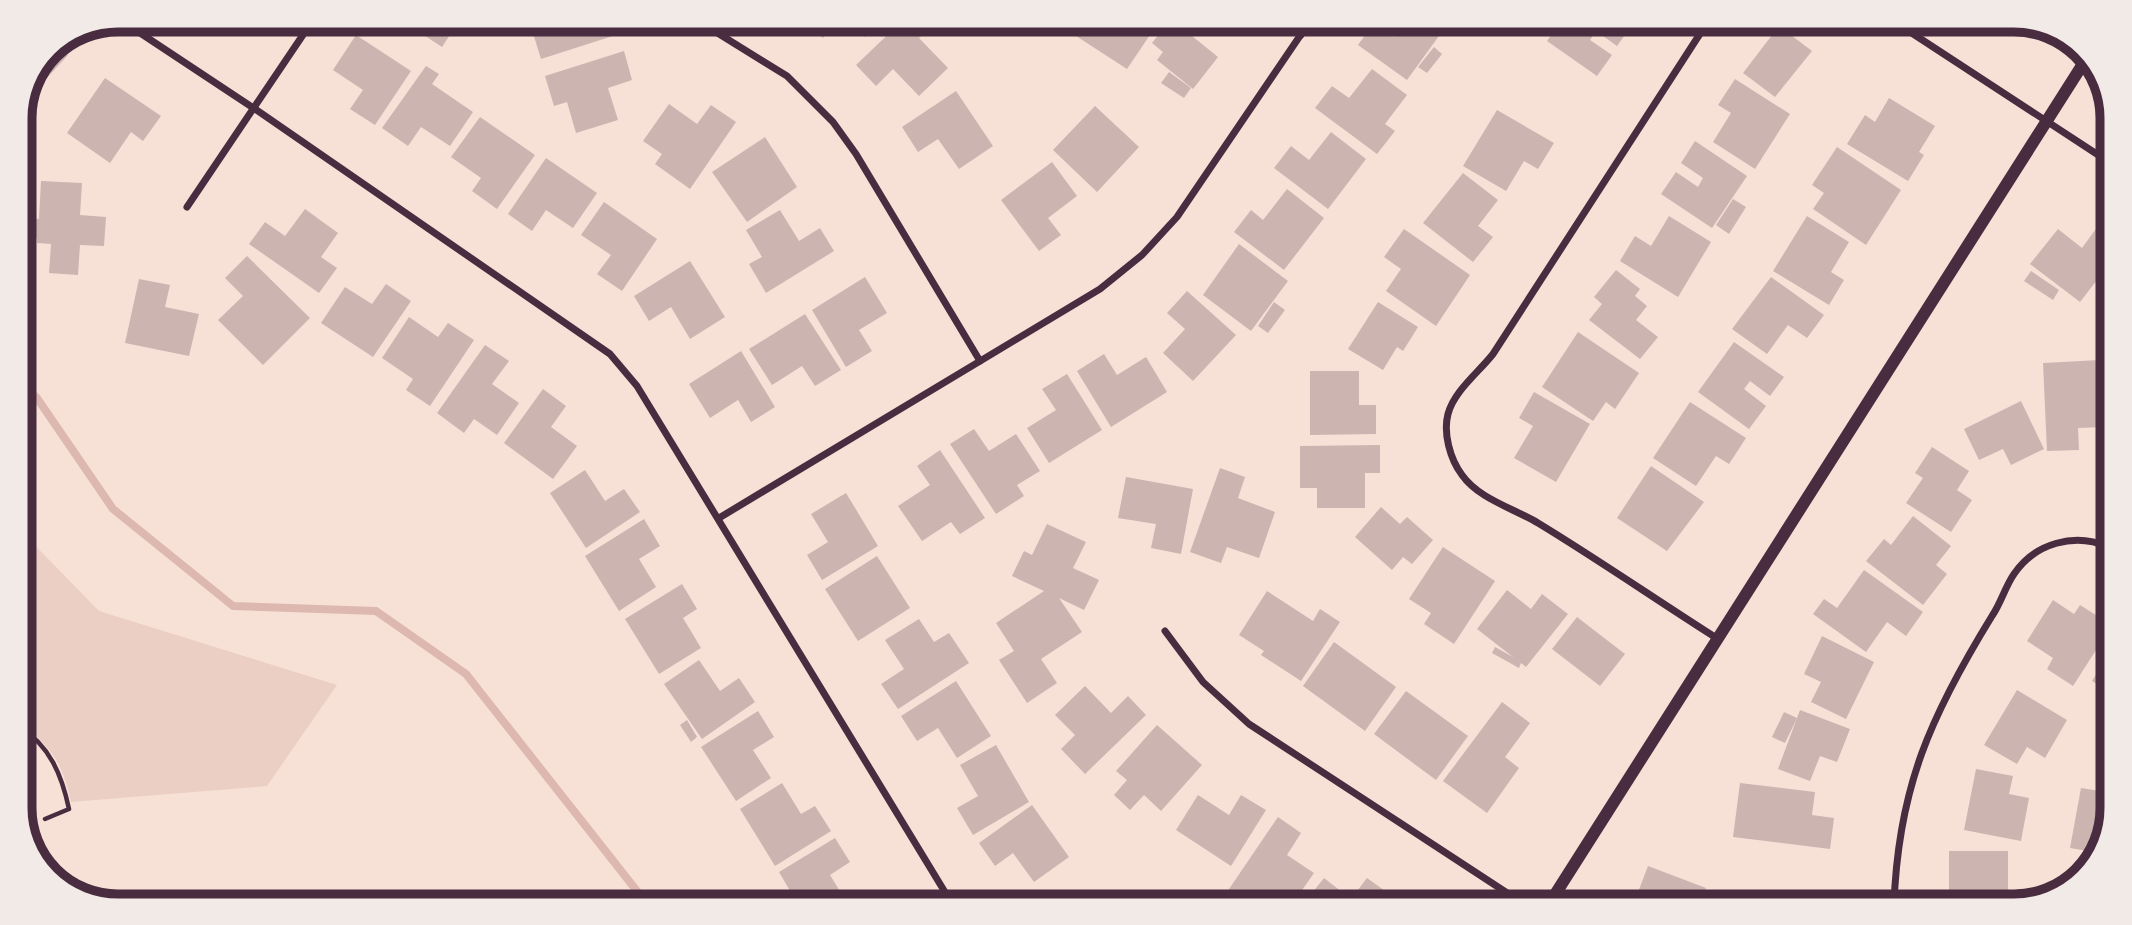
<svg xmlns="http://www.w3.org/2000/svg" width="2132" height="925" font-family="'PT Sans Narrow',sans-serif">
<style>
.green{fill:#ebcfc5}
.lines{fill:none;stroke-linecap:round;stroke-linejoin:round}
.stream{stroke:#dcb8b0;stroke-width:8}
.building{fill:#ccb4b1}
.path{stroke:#4a2c40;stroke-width:4.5}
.minor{stroke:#4a2c40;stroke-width:7}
.tertiary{stroke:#4a2c40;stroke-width:12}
.rim{fill:none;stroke:#4a2c40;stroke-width:9}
</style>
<rect width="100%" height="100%" fill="#f7e1d7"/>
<path class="green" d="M19 529 99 611 337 685 267 786 71 802C62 761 52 748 19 722Z"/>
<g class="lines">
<polyline class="stream" points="19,382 37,398 113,509 233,606 376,611 466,674 644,900"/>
</g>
<g class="building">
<polygon points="409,20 456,21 459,21 442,47 407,24"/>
<polygon points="547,21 615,21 619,34 541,59 532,30 548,25"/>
<polygon points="803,22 834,22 823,38"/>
<polygon points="844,22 876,22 865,37"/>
<polygon points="901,22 923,22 929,29 919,38 948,68 919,96 893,69 876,86 856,65"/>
<polygon points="1080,23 1158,23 1127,69 1073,34"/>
<polygon points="1168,23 1176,23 1218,57 1193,89 1157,60 1163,52 1152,43"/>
<polygon points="1373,24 1394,37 1401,29 1395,24 1438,24 1444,29 1407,80 1358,45"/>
<polygon points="1558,25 1632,25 1617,46 1596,31 1590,40 1612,55 1597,76 1547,41"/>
<polygon points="1779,26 1812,51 1775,97 1743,73"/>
<polygon points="356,35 411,71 375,125 350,109 363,90 333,70"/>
<polygon points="56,45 68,55 23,104 48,48"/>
<polygon points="1434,47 1442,54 1427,73 1418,67"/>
<polygon points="624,51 632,80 608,88 618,120 576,133 567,102 554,106 545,76"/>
<polygon points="426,66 439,74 432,84 473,112 450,146 421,127 408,146 382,128"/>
<polygon points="1372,69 1407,95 1385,124 1395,131 1377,154 1315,108 1332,86 1349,98"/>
<polygon points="1169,72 1191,88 1184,98 1161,83"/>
<polygon points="105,78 161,116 143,141 131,132 110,163 67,133"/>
<polygon points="1735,79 1790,114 1755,169 1713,142 1731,113 1718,105"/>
<polygon points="956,91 993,146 959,169 938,139 918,152 902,127"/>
<polygon points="1889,98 1935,126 1919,152 1924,155 1908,181 1847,144 1865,115 1875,122"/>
<polygon points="669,104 697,124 711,105 736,122 690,189 655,164 662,154 643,141"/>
<polygon points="1095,106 1139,147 1097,192 1053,150"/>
<polygon points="1497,110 1554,143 1538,169 1524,161 1506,191 1463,166"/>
<polygon points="480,117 535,155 497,209 472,191 481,178 451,157"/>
<polygon points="1331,132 1366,159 1328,209 1274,168 1291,146 1309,160"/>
<polygon points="765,137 797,187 747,222 712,172"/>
<polygon points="1695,141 1747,176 1712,228 1661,194 1676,172 1698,187 1703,178 1681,163"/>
<polygon points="1837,147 1901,190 1866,245 1813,209 1824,193 1812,185"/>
<polygon points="546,158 597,193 573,228 546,210 532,231 508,214"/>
<polygon points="1052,162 1077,196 1048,218 1061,235 1039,251 1001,200"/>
<polygon points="1463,173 1498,200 1478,226 1493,237 1473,262 1423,223"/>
<polygon points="41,181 82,183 80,215 106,217 104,246 80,245 78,275 49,273 51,244 37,243 37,238 26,237 29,218 39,219"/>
<polygon points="1287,189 1324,218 1284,270 1234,232 1251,210 1263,220"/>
<polygon points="1733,199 1746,207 1729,234 1716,225"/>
<polygon points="604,202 657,239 622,291 597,274 611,255 581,235"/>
<polygon points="305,209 338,233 321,257 337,268 319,293 249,244 265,222 285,236"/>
<polygon points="780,210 799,241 820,228 834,251 766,293 749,264 762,257 746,230"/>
<polygon points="1669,216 1711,242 1678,297 1620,261 1635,236 1651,246"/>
<polygon points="1807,216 1849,242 1831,272 1844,280 1829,305 1773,271"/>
<polygon points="2098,226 2111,236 2111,262 2080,302 2030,264 2058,229 2082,248"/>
<polygon points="1404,229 1470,275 1436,326 1386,291 1401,269 1384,257"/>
<polygon points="1239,244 1288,281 1251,331 1203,295"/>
<polygon points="247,256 310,318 263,365 218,320 243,296 225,278"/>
<polygon points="690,261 725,317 690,339 671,307 649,321 634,296"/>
<polygon points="1616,270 1640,289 1635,296 1647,306 1636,320 1658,337 1640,359 1589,320 1602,304 1594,297"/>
<polygon points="2031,271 2059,290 2053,300 2024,281"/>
<polygon points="865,277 887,313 859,330 872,351 846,367 812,310"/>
<polygon points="1771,277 1824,315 1807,338 1788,325 1767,354 1732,329"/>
<polygon points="139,279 170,285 165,307 199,314 189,356 125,343"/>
<polygon points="386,284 411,301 373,357 321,323 345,287 372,304"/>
<polygon points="1187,291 1236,335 1193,381 1163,353 1185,329 1167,313"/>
<polygon points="1274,302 1285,310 1268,333 1258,326"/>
<polygon points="1378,302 1418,327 1403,351 1397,347 1383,370 1348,349"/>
<polygon points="805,314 841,370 815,386 802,366 772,385 749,349"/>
<polygon points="409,317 438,337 448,323 474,340 430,406 406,390 413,379 382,358"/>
<polygon points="1578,332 1639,373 1615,409 1606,402 1593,421 1542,387"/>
<polygon points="1734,342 1784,377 1770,396 1750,381 1744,389 1766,406 1749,429 1698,392"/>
<polygon points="485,345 509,361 492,384 519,403 497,435 474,419 464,433 437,413"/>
<polygon points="741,351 775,407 751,422 738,400 710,418 689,384"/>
<polygon points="1104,354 1117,375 1146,357 1167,392 1111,427 1077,371"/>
<polygon points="2100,360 2103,427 2078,428 2079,450 2047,451 2043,363"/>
<polygon points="1310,371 1359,371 1359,405 1376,405 1376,434 1310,435"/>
<polygon points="1067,374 1102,430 1049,463 1027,428 1056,410 1042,389"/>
<polygon points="543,389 566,406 551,427 577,446 553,479 504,443"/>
<polygon points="1534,392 1590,424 1556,482 1514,458 1533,426 1519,418"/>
<polygon points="2021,401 2044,449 2011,465 2003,449 1979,460 1964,429"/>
<polygon points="1690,402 1746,438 1729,464 1716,456 1696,486 1653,458"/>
<polygon points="974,429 989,451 1016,434 1040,471 1017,485 1024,496 996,514 950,444"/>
<polygon points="1380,445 1380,473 1365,473 1365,508 1317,508 1317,488 1300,488 1300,446"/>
<polygon points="1932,447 1969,471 1957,490 1972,500 1951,532 1906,503 1923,478 1915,473"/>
<polygon points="940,450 985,518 960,534 951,522 922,541 898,506 930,485 917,466"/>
<polygon points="1651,466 1704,502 1667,551 1617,518"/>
<polygon points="1220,468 1245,477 1238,498 1275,512 1259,558 1227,547 1221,563 1190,552"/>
<polygon points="585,470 605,501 624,489 640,512 586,548 550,493"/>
<polygon points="1126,477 1193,489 1181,554 1151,548 1156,524 1118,518"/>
<polygon points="846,493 878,546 822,580 807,555 828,542 811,514"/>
<polygon points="1381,507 1400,524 1407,517 1433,540 1412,564 1403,557 1392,570 1355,537"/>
<polygon points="1913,516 1951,546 1936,565 1947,574 1923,605 1866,561 1884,539 1891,545"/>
<polygon points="644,519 660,546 639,559 656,587 619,611 585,556"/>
<polygon points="1047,524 1086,542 1073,568 1099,580 1084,610 1059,598 1082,632 1041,659 1057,683 1027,703 999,660 1014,651 996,623 1044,591 1012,576 1024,551 1032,555"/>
<polygon points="1443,547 1495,581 1454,644 1424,624 1431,613 1409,599"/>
<polygon points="877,556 910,608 858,641 825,589"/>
<polygon points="1864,570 1923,612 1906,636 1887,622 1866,652 1813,614 1824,599 1837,608"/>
<polygon points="682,584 697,609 683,618 701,648 659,674 625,619"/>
<polygon points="1507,590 1531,609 1542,594 1568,614 1526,667 1521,663 1519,668 1492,653 1495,647 1513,657 1477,629"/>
<polygon points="1267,591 1313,621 1320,609 1340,622 1301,681 1261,655 1264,651 1239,635"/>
<polygon points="2053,600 2074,614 2080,605 2107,622 2107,633 2073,686 2047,669 2053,658 2027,641"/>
<polygon points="1577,617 1625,654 1600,686 1552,649"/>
<polygon points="919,619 934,642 949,633 969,663 898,709 881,684 904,669 885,640"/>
<polygon points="1822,636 1874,662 1846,719 1811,702 1821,682 1804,674"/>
<polygon points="1334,642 1396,687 1365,731 1303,686"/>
<polygon points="2107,656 2107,690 2092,681"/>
<polygon points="699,660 720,691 739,678 755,702 702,739 664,684"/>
<polygon points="956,681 991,736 957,758 938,728 917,741 901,716"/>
<polygon points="1085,686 1111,713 1128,696 1146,715 1085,774 1061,749 1075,735 1055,715"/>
<polygon points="2017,690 2067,720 2045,758 2027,747 2017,764 1984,745"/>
<polygon points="1406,691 1468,736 1436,780 1374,734"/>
<polygon points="1502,702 1530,723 1505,757 1519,768 1487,813 1443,781"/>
<polygon points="1800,710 1850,729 1837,762 1820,756 1810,781 1778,769"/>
<polygon points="758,711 774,737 753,750 771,778 736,801 701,747"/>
<polygon points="1784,712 1797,718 1785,743 1772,737"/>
<polygon points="687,720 697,737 691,742 680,725"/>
<polygon points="1157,725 1202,765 1161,811 1144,795 1130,810 1114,795 1127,780 1116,771"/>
<polygon points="996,745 1029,802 973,835 957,808 978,796 960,765"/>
<polygon points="1976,769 2013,776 2009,794 2029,798 2021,841 1964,830"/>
<polygon points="782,783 801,814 815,806 831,831 775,866 740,809"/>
<polygon points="1740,783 1815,792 1812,815 1834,818 1830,849 1733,837"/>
<polygon points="2081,788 2106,792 2105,845 2099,853 2070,848"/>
<polygon points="1198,795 1229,815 1241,795 1266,810 1231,866 1176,830"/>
<polygon points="1032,805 1069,857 1034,882 1013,853 995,866 979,843"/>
<polygon points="1278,817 1301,833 1287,855 1314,873 1293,903 1283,903 1268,893 1262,903 1242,903 1227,892"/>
<polygon points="835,838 850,862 830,875 846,901 796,901 779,872"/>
<polygon points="1949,851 2008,851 2008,893 1987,893 1987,906 1949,905"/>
<polygon points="1648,866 1706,888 1699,904 1646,904 1635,900"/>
<polygon points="1324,878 1351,899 1367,878 1392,896 1386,903 1304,903"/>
<polygon points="1714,890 1774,899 1773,905 1712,905"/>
</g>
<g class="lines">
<path class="path" d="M19 727C50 745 62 776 69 809L45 819"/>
<g class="minor">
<polyline points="119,19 255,109 610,354 637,386 951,902"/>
<polyline points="703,24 787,76 833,122 856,154 980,361"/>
<polyline points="1284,24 1301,35"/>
<path d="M1705 26 1493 354C1479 372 1454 391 1448 414 1443 433 1450 459 1462 475 1479 499 1513 508 1538 523 1599 560 1658 601 1718 639"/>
<polyline points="1901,26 2112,164"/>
<polyline points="187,207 313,20"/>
<polyline points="719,518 1100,289 1142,255 1177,217 1308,24"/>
<polyline points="1165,631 1203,682 1249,724 1524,904"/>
<polyline points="19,785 29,801 28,836"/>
<path d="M1894 905C1898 788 1931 715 1992 616 2001 603 2005 587 2014 574 2035 543 2075 532 2108 547"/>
</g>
<polyline class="tertiary" points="1549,904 2088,56"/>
</g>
<path d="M0 0H2132V925H0ZM118 32H2014A86 86 0 0 1 2100 118V808A86 86 0 0 1 2014 894H118A86 86 0 0 1 32 808V118A86 86 0 0 1 118 32Z" fill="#f1eae7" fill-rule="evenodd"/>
<path class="rim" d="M118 32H2014A86 86 0 0 1 2100 118V808A86 86 0 0 1 2014 894H118A86 86 0 0 1 32 808V118A86 86 0 0 1 118 32Z"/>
</svg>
